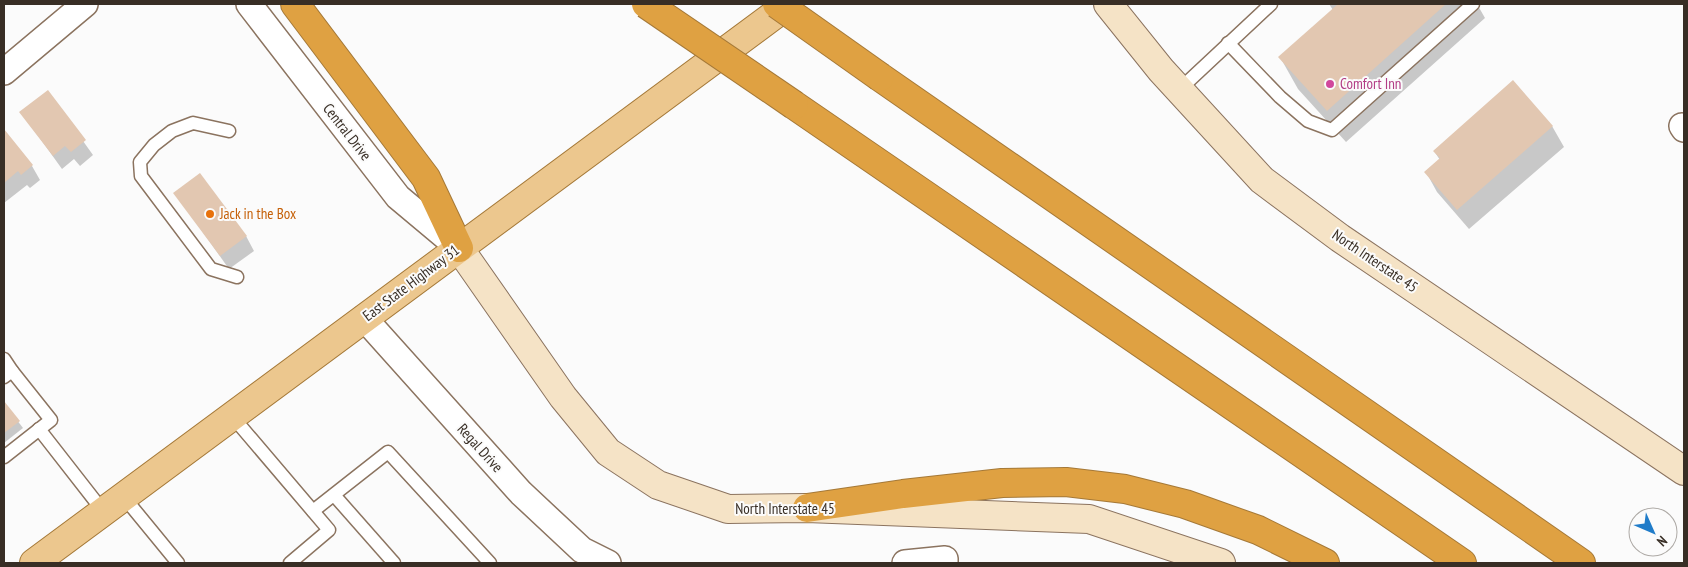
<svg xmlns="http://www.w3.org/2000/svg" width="1688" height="567" font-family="'PT Sans Narrow',sans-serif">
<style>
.shadow{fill:#0003}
.building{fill:#e2c7b1}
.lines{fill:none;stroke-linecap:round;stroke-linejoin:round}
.service-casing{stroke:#8b735f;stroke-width:15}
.minor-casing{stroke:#8b735f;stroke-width:28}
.secondary-casing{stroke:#8b735f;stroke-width:30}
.primary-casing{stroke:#a57938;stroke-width:30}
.motorway-casing{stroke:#a57938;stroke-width:30}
.service{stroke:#fff;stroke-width:12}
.minor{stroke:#fff;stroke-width:25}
.secondary{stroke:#f5e3c6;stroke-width:28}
.primary{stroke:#ecc78e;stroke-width:28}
.motorway{stroke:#dfa142;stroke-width:28}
.motorway-bridge-casing{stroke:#a57938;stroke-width:30;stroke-linecap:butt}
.motorway-bridge{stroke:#dfa142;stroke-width:28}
.hotel-dot{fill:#d1479c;stroke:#fbfbfb;stroke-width:2}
.food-dot{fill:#e8710a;stroke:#fbfbfb;stroke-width:2}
.labels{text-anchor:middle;stroke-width:4;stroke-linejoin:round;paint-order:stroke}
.hotel-label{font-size:15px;fill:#b23c85;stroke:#fbfbfb;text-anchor:start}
.street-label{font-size:15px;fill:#382e25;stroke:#fbfbfb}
.food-label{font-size:15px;fill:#c56008;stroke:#fbfbfb;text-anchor:start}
</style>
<rect width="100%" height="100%" fill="#fbfbfb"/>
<g class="shadow">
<polygon points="1329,4 1477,4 1485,18 1346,142 1298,89 1280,57 1333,10"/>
<polygon points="48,92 93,155 80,166 74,159 62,169 21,112"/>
<polygon points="1552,126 1564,147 1469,229 1437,192 1426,172 1440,160 1434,151"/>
<polygon points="4,131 32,166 40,180 30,188 27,185 4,203"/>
<polygon points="175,193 246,236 254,251 229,269"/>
<polygon points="4,403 23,428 4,443"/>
</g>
<g class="building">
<polygon points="1338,4 1446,4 1327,111 1278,57"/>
<polygon points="1513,80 1553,126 1457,210 1424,172 1440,158 1433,151"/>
<polygon points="48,90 86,140 71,152 65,146 53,156 19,112"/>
<polygon points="4,129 33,165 21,175 18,171 4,183"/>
<polygon points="200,173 247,236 220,256 173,193"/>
<polygon points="4,401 20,421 4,433"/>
</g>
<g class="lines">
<g class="service-casing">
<g id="service">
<polyline points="1228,43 1280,97 1308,121 1332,130 1473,4"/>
<polyline points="1179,90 1271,4"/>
<polyline points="229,131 193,123 172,131 154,145 140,162 141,176 211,269 237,277"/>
<polyline points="4,359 12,371"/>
<polyline points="4,377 12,371 51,420 4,457"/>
<polyline points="232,416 329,530 290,563"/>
<polyline points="39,429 103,511"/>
<polyline points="334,495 394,563"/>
<polyline points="123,496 178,563"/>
<polyline points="313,511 388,452 490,563"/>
</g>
</g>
<g class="minor-casing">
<g id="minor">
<polyline points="249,4 398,197 459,248"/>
<polyline points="4,72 85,4"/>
<polyline points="1682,126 1684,129"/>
<polyline points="364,318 521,493 582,550 608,563"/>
<polyline points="905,563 945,559 945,563"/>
</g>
</g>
<g class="secondary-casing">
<g id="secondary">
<polyline points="1108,4 1161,70 1262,180 1340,238 1684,471"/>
<polyline points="459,248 563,397 608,452 658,485 728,509 807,508 1089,519 1221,563"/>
</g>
</g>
<g class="primary-casing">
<polyline id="primary" points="34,563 789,4"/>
</g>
<g class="motorway-casing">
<g id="motorway">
<polyline points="295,4 426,178 459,248"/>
<polyline points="880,77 1581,563"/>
<polyline points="794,105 1462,563"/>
<polyline points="807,508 903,494 1002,483 1066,482 1125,489 1185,504 1258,530 1325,563"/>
</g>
</g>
<use href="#service" class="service"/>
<use href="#minor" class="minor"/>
<use href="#secondary" class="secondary"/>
<use href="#primary" class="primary"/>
<use href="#motorway" class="motorway"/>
<g class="motorway-bridge-casing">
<g id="motorway-bridge">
<polyline points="646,4 794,105"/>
<polyline points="777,4 880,77"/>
</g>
</g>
<use href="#motorway-bridge" class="motorway-bridge"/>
</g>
<circle class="hotel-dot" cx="1330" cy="84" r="5"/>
<circle class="food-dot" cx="210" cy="214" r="5"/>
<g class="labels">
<g class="hotel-label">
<text x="1340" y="89">Comfort Inn</text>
</g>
<g class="street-label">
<text transform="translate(347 132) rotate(52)" y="5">Central Drive</text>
<text transform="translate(1375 261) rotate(34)" y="5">North Interstate 45</text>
<text transform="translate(411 283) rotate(-37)" y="5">East State Highway 31</text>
<text transform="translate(480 448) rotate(48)" y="5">Regal Drive</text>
<text x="785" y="514">North Interstate 45</text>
</g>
<g class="food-label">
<text x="220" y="219">Jack in the Box</text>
</g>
</g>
<rect width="1688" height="567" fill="none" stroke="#382e25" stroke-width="10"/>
<g transform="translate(1653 532) rotate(135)"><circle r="24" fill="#fbfbfb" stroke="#ada9a5"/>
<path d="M0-4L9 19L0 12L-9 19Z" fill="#207cc9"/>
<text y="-8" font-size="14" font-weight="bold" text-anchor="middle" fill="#382e25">N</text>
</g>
</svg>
